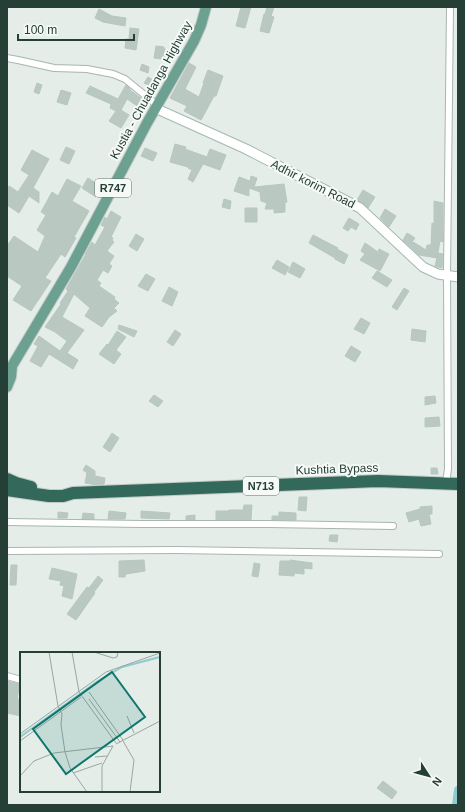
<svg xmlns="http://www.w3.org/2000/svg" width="465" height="812" font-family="Helvetica,sans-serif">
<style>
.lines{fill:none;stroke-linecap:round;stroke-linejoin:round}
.canal{stroke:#90c9cf;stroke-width:8}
.building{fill:#bac8c2;stroke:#b7c7bf}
.street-casing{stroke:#a8b5b0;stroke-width:8}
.secondary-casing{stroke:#a3b8b0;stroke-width:11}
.primary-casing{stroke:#c2c9c7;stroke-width:12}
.highway-casing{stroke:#c2c9c7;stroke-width:14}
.street{stroke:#fff;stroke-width:6}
.secondary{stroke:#fff;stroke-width:9}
.primary{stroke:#6ca090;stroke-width:10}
.highway{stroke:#32695b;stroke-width:12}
.labels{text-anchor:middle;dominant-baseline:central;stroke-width:4;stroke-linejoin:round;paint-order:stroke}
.shield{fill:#f5faf7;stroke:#637670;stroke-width:1}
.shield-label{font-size:11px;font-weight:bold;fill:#253e36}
.street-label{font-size:12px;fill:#253e36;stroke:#f5faf7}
.inset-river{fill:none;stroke:#90c9cf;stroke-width:2}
.inset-road{fill:none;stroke:#98a7a1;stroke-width:1}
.view{fill:#0f766e;fill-opacity:0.15;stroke:#0f766e;stroke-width:2}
.inset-edge{fill:none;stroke:#253e36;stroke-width:2}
</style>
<rect width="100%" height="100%" fill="#e5ede9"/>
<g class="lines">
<path class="canal" d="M 456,805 L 458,790"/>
</g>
<path class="building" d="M 241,7 L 251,7 L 245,28 L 236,26 Z
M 267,7 L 274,7 L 271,16 L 274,17 L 269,33 L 260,31 L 264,14 L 265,14 Z
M 99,9 L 112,16 L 126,18 L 125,26 L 103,22 L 95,18 Z
M 130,28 L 139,29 L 136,50 L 125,48 L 126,39 L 129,39 Z
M 156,46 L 164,47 L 164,49 L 174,51 L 171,60 L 162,58 L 162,59 L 154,58 Z
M 189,63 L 196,67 L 185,89 L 199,97 L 204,83 L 203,83 L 208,70 L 223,76 L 216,96 L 214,96 L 201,120 L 184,111 L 187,106 L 170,98 Z
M 142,64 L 149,67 L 148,73 L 140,70 Z
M 148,77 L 156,82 L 152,88 L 144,83 Z
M 37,83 L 42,85 L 39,94 L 34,92 Z
M 126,85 L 130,89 L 130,90 L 145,101 L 140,108 L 127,99 L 121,110 L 129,115 L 121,128 L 109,121 L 116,111 L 110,108 L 111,104 L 86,93 L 90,86 L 118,99 Z
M 61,90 L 71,93 L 67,105 L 57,102 Z
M 175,144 L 186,147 L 185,149 L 207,157 L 210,149 L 226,155 L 220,170 L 203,164 L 193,182 L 188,179 L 192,170 L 188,168 L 188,167 L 170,162 Z
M 66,147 L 75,151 L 69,164 L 60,160 Z
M 145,148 L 157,153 L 153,161 L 141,156 Z
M 32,150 L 49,159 L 33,188 L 39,192 L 39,203 L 29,196 L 19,213 L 7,205 L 7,190 L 9,186 L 18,192 L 29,175 L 21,170 Z
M 251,176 L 257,178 L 254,187 L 284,184 L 287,202 L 285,202 L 285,212 L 274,213 L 274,209 L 265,209 L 267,203 L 261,201 L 260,192 L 249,188 L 249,196 L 234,191 L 239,177 L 250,181 Z
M 88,178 L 102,187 L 96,197 L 82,188 Z
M 67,179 L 81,186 L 72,201 L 89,211 L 74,237 L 76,238 L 65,257 L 61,254 L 45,278 L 51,281 L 31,311 L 13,300 L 22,286 L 7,276 L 7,246 L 14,236 L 38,252 L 45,236 L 37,230 L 46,215 L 41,212 L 52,192 L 58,196 Z
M 363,190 L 375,197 L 368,208 L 363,203 L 357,200 Z
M 224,199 L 231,201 L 230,209 L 222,207 Z
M 434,201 L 443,203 L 443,242 L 440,241 L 437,258 L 419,255 L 403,240 L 407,233 L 415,238 L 412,242 L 415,243 L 426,250 L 427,245 L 431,245 L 432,223 L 434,224 Z
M 245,208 L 257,208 L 257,222 L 245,222 Z
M 385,209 L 396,216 L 389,227 L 380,218 Z
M 111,211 L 121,217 L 111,237 L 113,238 L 112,240 L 114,242 L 107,251 L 114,256 L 109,264 L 112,266 L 108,273 L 103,270 L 97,280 L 101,283 L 99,286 L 115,297 L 114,299 L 119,303 L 114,308 L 117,311 L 109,317 L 102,327 L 85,316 L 90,308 L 74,294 L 62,317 L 84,330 L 67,353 L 78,360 L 73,369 L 49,354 L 41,367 L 30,361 L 38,346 L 34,344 L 39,336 L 60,351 L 67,341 L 55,332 L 45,327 L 61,304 L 60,303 L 68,291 L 66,289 L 86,254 L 85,254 L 92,242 L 95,245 L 105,227 L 101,225 L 105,217 L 107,219 Z
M 349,218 L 359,224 L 356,230 L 351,227 L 348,231 L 343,228 Z
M 136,234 L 144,239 L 137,251 L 129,246 Z
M 313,235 L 338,248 L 337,249 L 348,255 L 344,264 L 335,259 L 335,258 L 309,243 Z
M 365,243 L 378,252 L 379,249 L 389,254 L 380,271 L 360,260 L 365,254 L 361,251 Z
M 438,253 L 443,254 L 442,268 L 435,266 Z
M 277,260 L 289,267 L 285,275 L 272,268 Z
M 293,262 L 305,269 L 300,278 L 288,272 Z
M 377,271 L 392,280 L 387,287 L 372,278 Z
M 146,274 L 155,279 L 148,291 L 138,286 Z
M 169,287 L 178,292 L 172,306 L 162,301 Z
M 404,288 L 409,291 L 397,310 L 392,307 Z
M 361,318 L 370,323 L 364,334 L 354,329 Z
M 119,325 L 137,331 L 134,337 L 118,329 Z
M 412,329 L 426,331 L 425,342 L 411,340 Z
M 175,330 L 181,334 L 173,346 L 167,342 Z
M 117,331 L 126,337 L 116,350 L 121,354 L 114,364 L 99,354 L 107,344 L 108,345 Z
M 351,346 L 361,352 L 355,362 L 345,356 Z
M 154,395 L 163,401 L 158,407 L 149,401 Z
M 435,396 L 436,403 L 425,405 L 425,397 Z
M 439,417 L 440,426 L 425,427 L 425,418 Z
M 112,433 L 119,438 L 110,452 L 103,447 Z
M 86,465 L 95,471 L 95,476 L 105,478 L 104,484 L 97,485 L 85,483 L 87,473 L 83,470 Z
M 431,468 L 437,468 L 438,474 L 431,474 Z
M 299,497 L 307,497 L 306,511 L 298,510 Z
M 244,505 L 252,505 L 251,520 L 216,520 L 216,511 L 228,511 L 229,510 L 243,510 Z
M 432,506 L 432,514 L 429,514 L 431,524 L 421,526 L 419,519 L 409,522 L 406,513 L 420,509 L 420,507 Z
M 109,511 L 126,513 L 125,519 L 108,519 Z
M 141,511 L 170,513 L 169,519 L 141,518 Z
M 58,512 L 68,513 L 67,518 L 58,518 Z
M 279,512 L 296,513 L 296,520 L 272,520 L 272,516 L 279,516 Z
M 83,513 L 94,514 L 94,519 L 82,519 Z
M 195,515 L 195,520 L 186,520 L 186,516 Z
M 330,535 L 338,535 L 337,542 L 329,541 Z
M 144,560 L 145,571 L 126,574 L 125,577 L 119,577 L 119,561 Z
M 290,560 L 312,563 L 312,569 L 304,568 L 304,574 L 294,573 L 294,576 L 279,575 L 280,561 L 290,561 Z
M 254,563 L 260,564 L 258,577 L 252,576 Z
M 11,565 L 17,565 L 16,585 L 10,585 Z
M 52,568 L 77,574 L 72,599 L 62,596 L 64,586 L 60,585 L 61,581 L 49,579 Z
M 98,576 L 103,580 L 94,592 L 95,593 L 76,620 L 67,614 L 87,587 L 89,588 Z
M 7,681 L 20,684 L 17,699 L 21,699 L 21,716 L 7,713 Z
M 383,781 L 397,792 L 392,799 L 377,788 Z"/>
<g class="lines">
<g class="street-casing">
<path id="street" d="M 7,58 L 18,60 L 54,68 L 87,69 L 113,74 L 125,79 L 157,105
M 446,483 L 448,469 L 447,275 L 450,7
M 7,522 L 142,524 L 270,524 L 393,526
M 7,551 L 176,550 L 439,554
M 7,676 L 21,680"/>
</g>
<g class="secondary-casing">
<path id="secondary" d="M 155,108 L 246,149 L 360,208 L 423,267 L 438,274 L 458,277"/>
</g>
<g class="primary-casing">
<path id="primary" d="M 7,372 L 12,366 L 71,267 L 147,123 L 194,41 L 201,25 L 206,7
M 7,387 L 11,377 L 12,366"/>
</g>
<g class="highway-casing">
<path id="highway" d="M 7,479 L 16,483 L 31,487
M 7,490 L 49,496 L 63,496 L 73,493 L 378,481 L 458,484"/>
</g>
<use href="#street" class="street"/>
<use href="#secondary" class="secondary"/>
<use href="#primary" class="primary"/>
<use href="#highway" class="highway"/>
</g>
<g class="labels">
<g class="shield">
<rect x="95" y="179" width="36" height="18" rx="3"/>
<rect x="243" y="477" width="36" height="18" rx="3"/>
</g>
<g class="shield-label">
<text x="113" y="188">R747</text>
<text x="261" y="486">N713</text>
</g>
<g class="street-label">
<text transform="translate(151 90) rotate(-61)">Kustia - Chuadanga Highway</text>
<text transform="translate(313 184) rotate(27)">Adhir korim Road</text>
<text transform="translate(337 469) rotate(-2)">Kushtia Bypass</text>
</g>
</g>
<g transform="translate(20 652)">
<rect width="140" height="140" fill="#e5ede9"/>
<path class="inset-river" d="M 0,85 L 78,29 L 102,15 L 140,5"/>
<path class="inset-road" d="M 29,0 L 38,54 L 42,62 L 41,73 L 45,100M 52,0 L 59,40 L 96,91M 74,0 L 93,6 L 97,5 L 98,0M 69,40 L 103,88M 69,47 L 100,90M 107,64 L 114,81M 0,82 L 86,20 L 140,1M 0,89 L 61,45M 103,89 L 114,108 L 110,140M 96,92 L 140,69M 45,100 L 50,116 L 67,140M 75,105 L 87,104M 53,121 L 82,111M 0,124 L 14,109 L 34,101 L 93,94M 82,140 L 82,114 L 93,94"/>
<path class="view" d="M 92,20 L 125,65 L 46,122 L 13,77 Z"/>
<rect width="140" height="140" class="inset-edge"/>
</g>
<rect width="465" height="812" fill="none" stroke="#253e36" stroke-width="16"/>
<g transform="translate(429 776) rotate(126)" stroke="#f5faf7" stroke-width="3" paint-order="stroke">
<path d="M0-3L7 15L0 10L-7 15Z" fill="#253e36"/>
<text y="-6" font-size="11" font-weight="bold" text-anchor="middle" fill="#253e36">N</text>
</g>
<path d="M18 34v6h116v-6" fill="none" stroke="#253e36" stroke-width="2"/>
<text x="24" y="34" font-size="12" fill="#253e36" stroke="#f5faf7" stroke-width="3" paint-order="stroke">100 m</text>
</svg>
